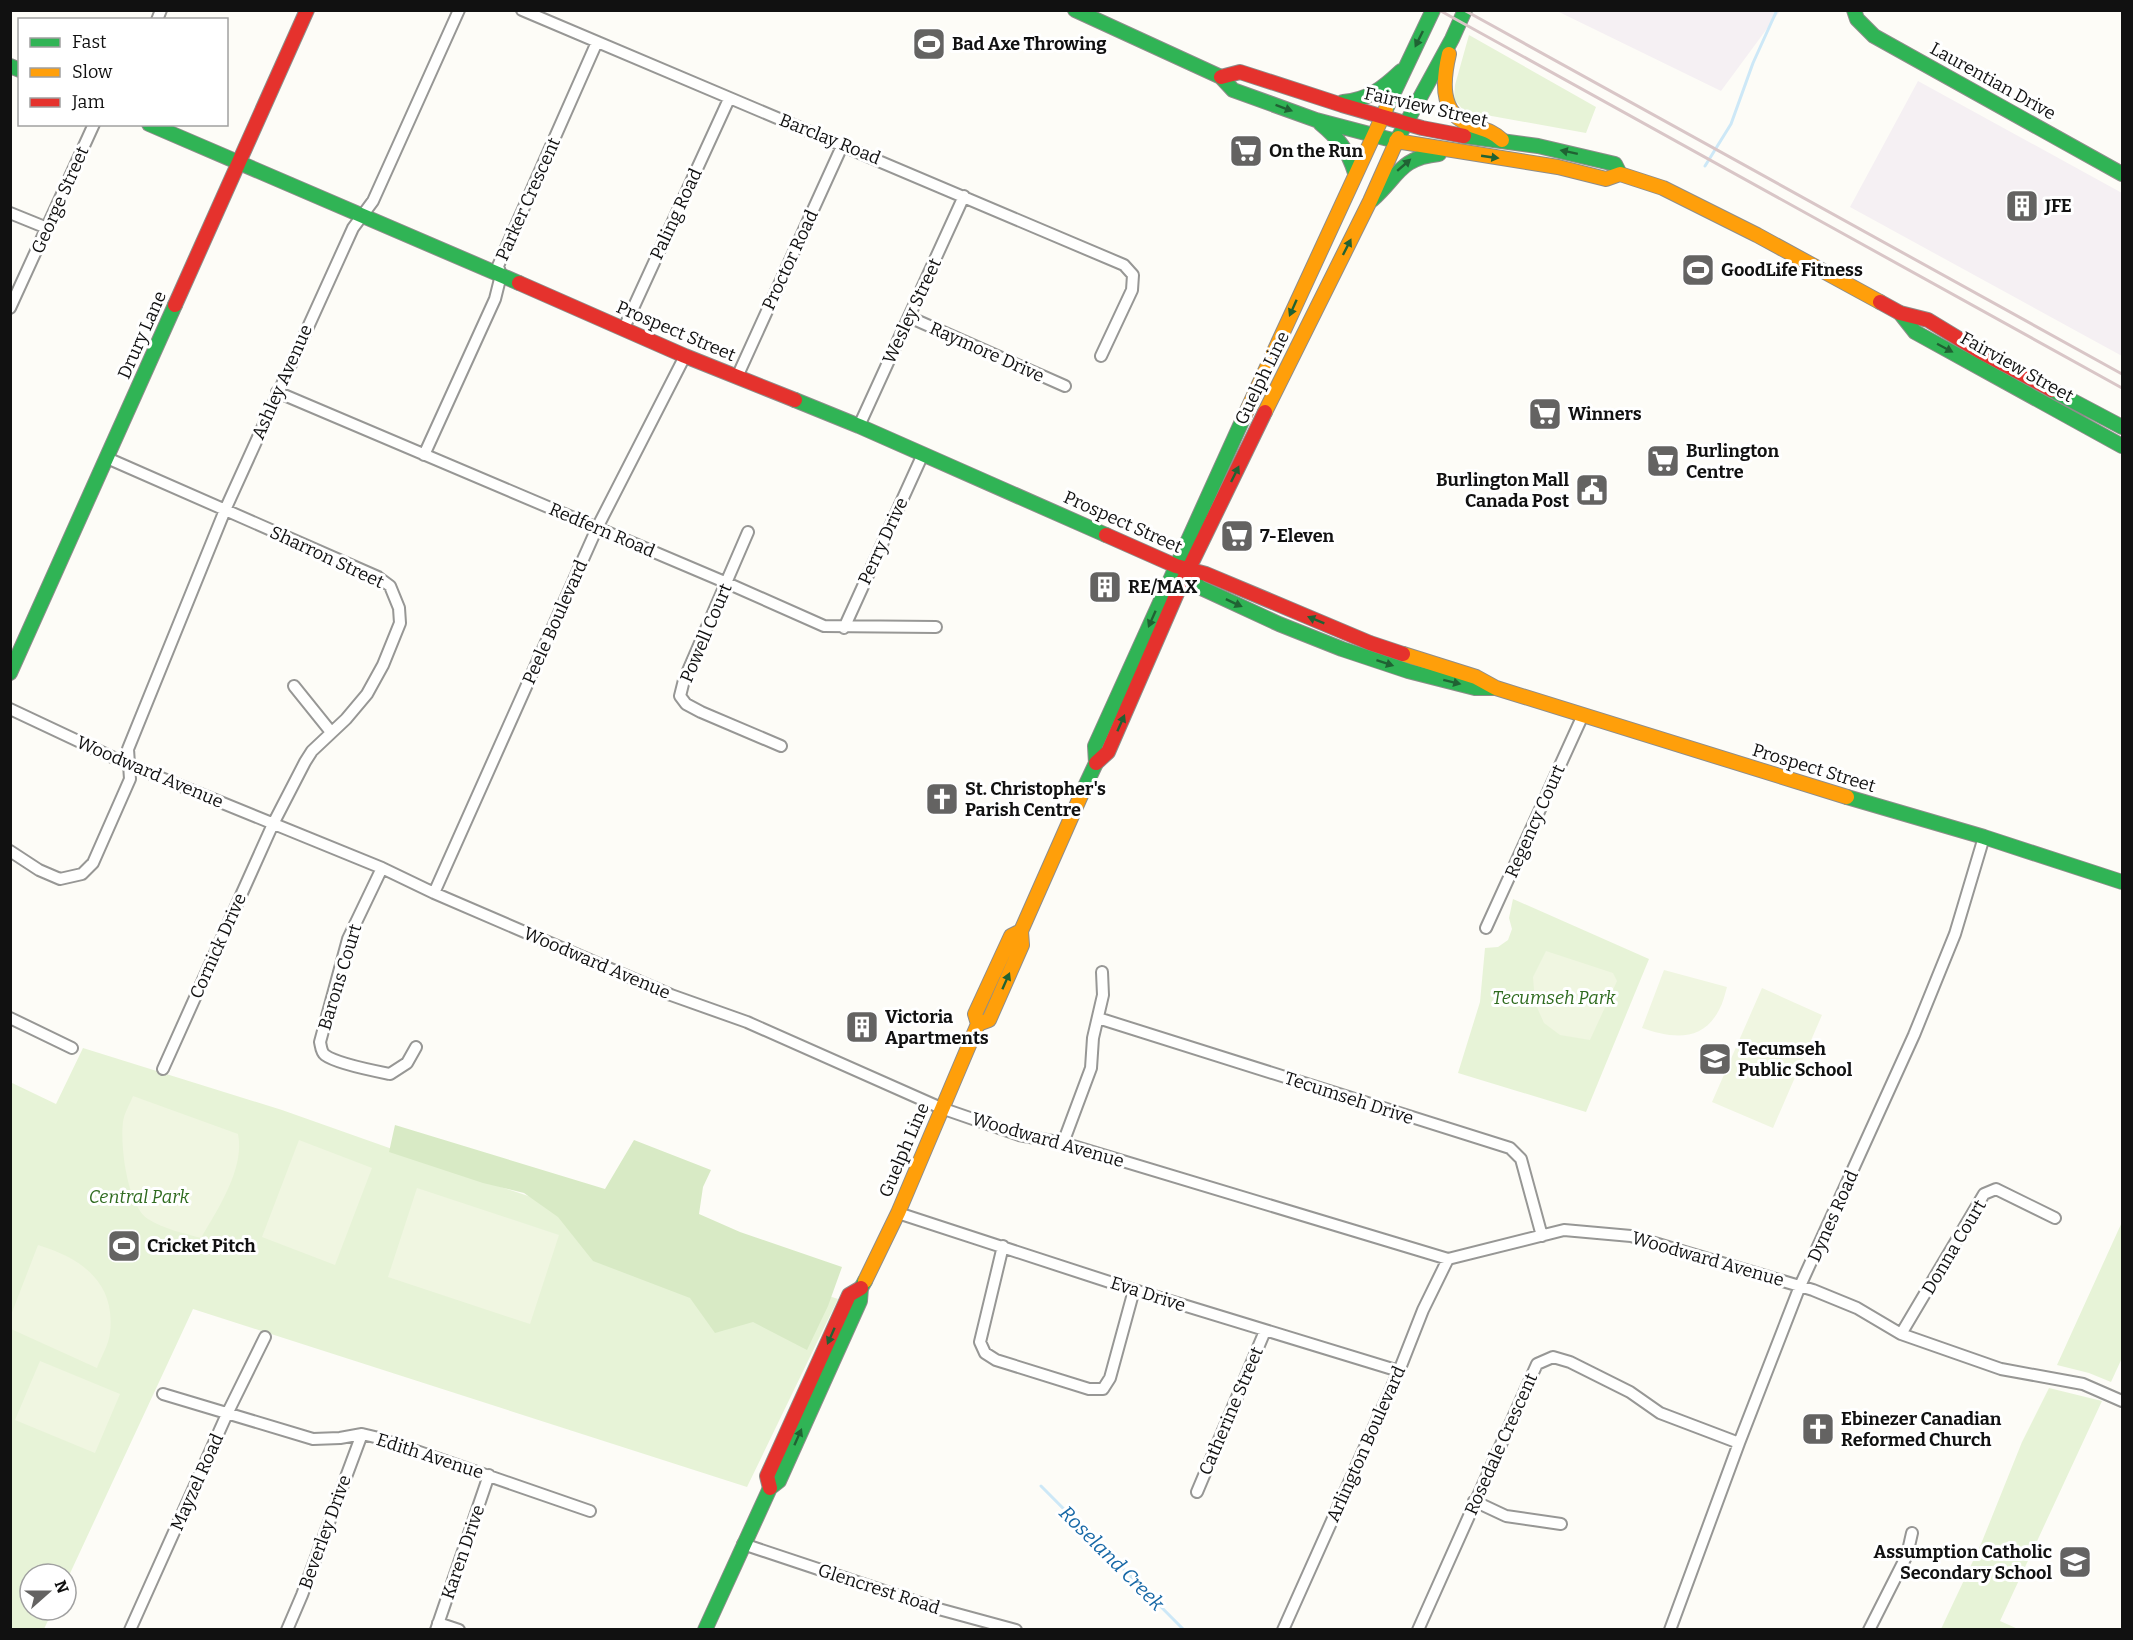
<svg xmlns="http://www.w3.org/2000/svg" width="2133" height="1640" font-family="Bitter,serif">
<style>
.industrial{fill:#f5f0f3}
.green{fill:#e7f3d7}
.forest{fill:#d8eac5}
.pitch{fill:#f0f6e1}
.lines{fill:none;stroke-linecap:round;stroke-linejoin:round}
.stream{stroke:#cde8f7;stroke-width:3}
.street-casing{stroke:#979795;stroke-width:14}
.fast-casing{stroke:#8e8d8b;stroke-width:16}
.slow-casing{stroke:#8e8d8b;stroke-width:16}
.jam-casing{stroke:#8e8d8b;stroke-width:16}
.street{stroke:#fffffe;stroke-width:10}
.fast{stroke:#30b455;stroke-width:14}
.slow{stroke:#ff9f0a;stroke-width:14}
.jam{stroke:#e5322d;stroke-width:14}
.rail{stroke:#d9c6c7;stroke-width:3}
.oneway{fill:#206233}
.labels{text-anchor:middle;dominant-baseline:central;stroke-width:6;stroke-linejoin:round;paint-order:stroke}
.poi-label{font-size:18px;font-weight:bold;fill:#111;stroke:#fff;text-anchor:start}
.street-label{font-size:18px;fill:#111;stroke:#fff}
.park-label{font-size:18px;font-style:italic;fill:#2f6b1f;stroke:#fff}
.water-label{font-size:20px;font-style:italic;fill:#1768a6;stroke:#fff}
</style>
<rect width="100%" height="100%" fill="#fdfcf7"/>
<path class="industrial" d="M 1557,11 L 1780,10 L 1780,11 L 1721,91 Z
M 1918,81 L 2122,193 L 2122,356 L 1850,207 Z"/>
<path class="green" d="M 1469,35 L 1596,107 L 1586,133 L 1464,111 L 1454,99 L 1455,85 Z
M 1513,899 L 1649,959 L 1586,1112 L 1458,1073 L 1480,1002 L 1485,948 L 1498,947 L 1508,940 L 1512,929 L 1509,918 Z
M 83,1048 L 282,1110 L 477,1179 L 838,1299 L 747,1487 L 193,1309 L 66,1582 L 66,1574 L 30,1574 L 30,1610 L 53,1610 L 44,1629 L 11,1629 L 10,1082 L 56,1104 Z
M 2122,1222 L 2122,1358 L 2111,1382 L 2089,1373 L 2057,1365 Z
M 2049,1388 L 2102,1401 L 2000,1621 L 2018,1629 L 1941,1629 L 1981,1544 L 2022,1442 Z"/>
<path class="forest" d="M 395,1125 L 605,1189 L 634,1140 L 711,1170 L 703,1187 L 699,1214 L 740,1232 L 842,1267 L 828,1306 L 807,1350 L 753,1322 L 715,1333 L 690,1298 L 593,1261 L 558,1217 L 524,1193 L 483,1183 L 389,1152 Z"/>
<path class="pitch" d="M 1546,951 L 1613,973 L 1617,981 L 1590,1040 L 1560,1035 L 1544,1023 L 1535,1003 L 1533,977 Z
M 1664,970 L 1727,987 C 1725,994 1723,1003 1719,1010 C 1702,1043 1671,1038 1642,1028 Z
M 1762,988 L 1822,1015 L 1773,1128 L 1712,1102 Z
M 133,1096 L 238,1134 C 245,1168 218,1209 201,1238 C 183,1233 164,1229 148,1219 C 127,1205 120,1145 123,1122 C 124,1113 130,1104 133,1096 Z
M 299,1140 L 372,1168 L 335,1265 L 262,1237 Z
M 417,1188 L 559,1235 L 530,1324 L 388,1277 Z
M 38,1245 C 81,1258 116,1282 110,1333 C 109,1344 101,1357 97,1368 L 11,1329 L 11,1315 Z
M 40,1361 L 120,1394 L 95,1453 L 15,1420 Z"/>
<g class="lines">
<path class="stream" d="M 1705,166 L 1731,124 L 1753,63 L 1777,10
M 1041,1486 L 1184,1630"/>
<g class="street-casing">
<path id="street" d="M 522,10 C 723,95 924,179 1124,265 L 1133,275 L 1132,290 L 1101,356
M 157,20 L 161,10
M 10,213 L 47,228
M 10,308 L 94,124
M 909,317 L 1065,386
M 624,328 L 729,99
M 737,377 L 843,144
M 277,392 L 727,583 L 824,626 L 936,627
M 859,426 L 964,196
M 424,455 L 495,299 L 501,275 L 498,266 L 597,42
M 107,458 L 378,577 L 390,586 L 399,608 L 400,623 L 383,665 L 367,694 L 346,719 L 312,751 L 305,762 L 273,824 L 163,1069
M 748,532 L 684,680 L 680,696 L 686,704 L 701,712 L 781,746
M 844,628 L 923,454
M 294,686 L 331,732
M 10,709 L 127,764 L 382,868 L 434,893 L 671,995 L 747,1022 L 941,1108 L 1019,1135 L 1063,1143 L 1448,1259 L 1564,1230 L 1631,1236 L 1813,1290 L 1857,1308 L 1901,1334 L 2001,1369 L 2083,1384 L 2122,1401
M 10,851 L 39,870 L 60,879 L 82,874 L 93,863 L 130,779 L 128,749 L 225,510 L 353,228 L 373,201 L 459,10
M 382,868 L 348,939 L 320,1042 C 321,1046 321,1052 325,1055 C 337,1064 375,1071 390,1074 L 407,1063 L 416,1047
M 434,893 L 597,528 L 685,356
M 1486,928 L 1583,715
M 10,1018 L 72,1048
M 1098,1018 L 1510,1148 L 1521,1159 L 1542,1236
M 1063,1143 L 1091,1068 L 1093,1038 L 1103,995 L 1102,972
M 898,1213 L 1134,1290 L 1399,1371
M 1003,1246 L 980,1342 L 985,1353 L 996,1360 L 1089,1389 L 1103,1389 L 1110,1378 L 1134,1290
M 1901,1334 L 1984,1194 L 1996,1189 L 2055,1218
M 163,1394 L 313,1439 L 340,1438 L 362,1434 L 379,1438 L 590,1511
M 1197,1492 L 1265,1331
M 1474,1501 L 1506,1516 L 1561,1524
M 743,1544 L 935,1608 L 1016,1630
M 438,1623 L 459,1630
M 130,1630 L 227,1414 L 265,1337
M 287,1630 L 302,1595 L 362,1434
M 436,1630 L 489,1475
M 1283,1630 L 1399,1371 L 1423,1310 L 1448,1259
M 1418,1630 L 1537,1364 L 1553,1357 L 1570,1362 L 1630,1392 L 1660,1413 L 1739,1443
M 1670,1630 L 1739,1443 L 1800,1286 L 1914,1035 L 1955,934 L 1984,837
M 1869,1630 L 1907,1555 L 1912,1533"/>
</g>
<g class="fast-casing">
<path id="fast" d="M 1075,10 L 1221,77 L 1233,90 L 1316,120 L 1396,141
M 1854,10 L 1857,19 L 1874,36 L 2122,174
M 10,66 L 20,70
M 1343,102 C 1368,100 1383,88 1401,71
M 1386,109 L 1433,10
M 1320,123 C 1338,138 1348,150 1355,173
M 149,124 L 519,283
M 1464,136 L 1538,146 L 1615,164 L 1620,174
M 1398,138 L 1452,39 L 1465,10
M 1372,200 C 1399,176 1399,158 1439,154
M 1900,313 L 1915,332 L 2122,446
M 2052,390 L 2122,427
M 795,400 L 859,426 L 1106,535
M 1188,570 L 1199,587 L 1279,624 L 1342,649 L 1408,671 L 1475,688 L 1494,688
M 10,673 L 175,305
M 1082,793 L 1096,763 L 1095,746 L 1243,419
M 1847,797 L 1984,837 L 2122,882
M 705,1630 L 770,1488 L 779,1481 L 860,1301 L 861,1288 L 865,1281"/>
</g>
<g class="slow-casing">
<path id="slow" d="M 1449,54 C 1443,79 1439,113 1469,124 C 1481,129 1492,130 1502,140
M 1396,141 L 1558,167 L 1606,179 L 1620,174 L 1663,188 L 1757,235 L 1880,302
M 1265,412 L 1370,201 L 1398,138
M 1243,419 L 1386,109
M 1403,654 L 1476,677 L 1496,688 L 1847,797
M 978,1024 L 989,1020 L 1022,945 L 1021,931 L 1082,793
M 865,1281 L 898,1213 L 978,1024 L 975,1014 L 1011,936 L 1021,931"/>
</g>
<g class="jam-casing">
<path id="jam" d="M 1221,77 L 1240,72 L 1342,105 L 1422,128 L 1464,136
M 519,283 L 685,356 L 795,400
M 1880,302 L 1900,313 L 1928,320 L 1979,351 L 2052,390
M 175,305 L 307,10
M 1106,535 L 1176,566 L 1206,574 L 1370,643 L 1403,654
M 1096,763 L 1108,752 L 1178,591 L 1265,412
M 770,1488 L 767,1476 L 849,1295 L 861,1288"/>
</g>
<use href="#street" class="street"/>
<use href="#fast" class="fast"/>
<use href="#slow" class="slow"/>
<use href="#jam" class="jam"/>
<path class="rail" d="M 1439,10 L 2122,388
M 1464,10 L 2122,374"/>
</g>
<defs><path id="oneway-solid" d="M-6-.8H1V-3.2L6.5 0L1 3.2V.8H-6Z" transform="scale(1.5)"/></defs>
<g class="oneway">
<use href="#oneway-solid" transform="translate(1419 39) rotate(116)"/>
<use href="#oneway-solid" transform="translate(1284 108) rotate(20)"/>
<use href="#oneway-solid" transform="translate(1569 152) rotate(-168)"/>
<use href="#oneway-solid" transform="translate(1490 157) rotate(8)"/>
<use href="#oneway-solid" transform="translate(1404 165) rotate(-41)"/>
<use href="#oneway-solid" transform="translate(1347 247) rotate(-63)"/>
<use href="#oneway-solid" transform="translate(1293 308) rotate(114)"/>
<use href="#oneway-solid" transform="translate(1945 348) rotate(28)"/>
<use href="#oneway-solid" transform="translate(1235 474) rotate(-64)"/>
<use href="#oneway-solid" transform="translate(1234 603) rotate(25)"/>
<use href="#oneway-solid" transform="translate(1152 619) rotate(114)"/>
<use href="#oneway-solid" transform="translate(1316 620) rotate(-158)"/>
<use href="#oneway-solid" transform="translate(1385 663) rotate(18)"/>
<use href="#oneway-solid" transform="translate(1452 682) rotate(14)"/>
<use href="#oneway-solid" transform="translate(1121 723) rotate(-66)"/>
<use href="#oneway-solid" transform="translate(1006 981) rotate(-66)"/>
<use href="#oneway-solid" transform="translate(831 1336) rotate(114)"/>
<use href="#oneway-solid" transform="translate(798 1437) rotate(-66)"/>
</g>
<defs>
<g id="stadium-square" transform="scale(1.725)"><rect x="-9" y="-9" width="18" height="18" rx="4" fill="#646362" stroke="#fff"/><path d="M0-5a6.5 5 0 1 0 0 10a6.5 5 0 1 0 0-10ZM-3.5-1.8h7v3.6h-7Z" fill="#fff"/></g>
<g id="supermarket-square" transform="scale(1.725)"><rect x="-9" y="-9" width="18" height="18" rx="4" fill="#646362" stroke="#fff"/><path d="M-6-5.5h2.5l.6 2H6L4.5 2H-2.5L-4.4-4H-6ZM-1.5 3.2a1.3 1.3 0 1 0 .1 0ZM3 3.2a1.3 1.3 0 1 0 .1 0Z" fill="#fff"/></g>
<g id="building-square" transform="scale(1.725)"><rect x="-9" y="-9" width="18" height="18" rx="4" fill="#646362" stroke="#fff"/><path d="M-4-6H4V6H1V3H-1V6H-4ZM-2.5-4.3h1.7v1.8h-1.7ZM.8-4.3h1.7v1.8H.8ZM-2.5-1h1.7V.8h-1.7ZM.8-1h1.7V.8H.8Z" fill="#fff"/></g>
<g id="civic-square" transform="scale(1.725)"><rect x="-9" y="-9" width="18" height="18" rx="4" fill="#646362" stroke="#fff"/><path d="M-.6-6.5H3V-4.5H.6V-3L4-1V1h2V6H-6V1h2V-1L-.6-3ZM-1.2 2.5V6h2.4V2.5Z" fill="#fff"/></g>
<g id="church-square" transform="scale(1.725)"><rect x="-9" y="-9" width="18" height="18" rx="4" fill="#646362" stroke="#fff"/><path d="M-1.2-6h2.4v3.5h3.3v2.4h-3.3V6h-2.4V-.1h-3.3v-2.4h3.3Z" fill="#fff"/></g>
<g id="school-square" transform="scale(1.725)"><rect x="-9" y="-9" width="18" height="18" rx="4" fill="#646362" stroke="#fff"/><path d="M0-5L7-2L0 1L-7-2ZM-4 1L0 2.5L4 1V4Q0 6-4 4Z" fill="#fff"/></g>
</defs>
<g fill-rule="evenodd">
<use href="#stadium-square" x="929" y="44"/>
<use href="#supermarket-square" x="1246" y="151"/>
<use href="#building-square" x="2022" y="206"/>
<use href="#stadium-square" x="1698" y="270"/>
<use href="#supermarket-square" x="1545" y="414"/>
<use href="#supermarket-square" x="1663" y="461"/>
<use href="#civic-square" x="1592" y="490"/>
<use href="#supermarket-square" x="1237" y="536"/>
<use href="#building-square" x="1105" y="587"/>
<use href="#church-square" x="942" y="799"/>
<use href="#building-square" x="862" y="1027"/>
<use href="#school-square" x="1715" y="1059"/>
<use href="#stadium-square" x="124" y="1246"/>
<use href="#church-square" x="1818" y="1429"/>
<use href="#school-square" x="2075" y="1562"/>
</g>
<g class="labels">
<g class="poi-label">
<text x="952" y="44">Bad Axe Throwing</text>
<text x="1269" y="151">On the Run</text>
<text x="2045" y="206">JFE</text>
<text x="1721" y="270">GoodLife Fitness</text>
<text x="1568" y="414">Winners</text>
<text x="1686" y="451">Burlington<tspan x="1686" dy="21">Centre</tspan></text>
<text x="1569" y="480" text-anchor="end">Burlington Mall<tspan x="1569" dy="21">Canada Post</tspan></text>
<text x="1260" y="536">7-Eleven</text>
<text x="1128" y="587">RE/MAX</text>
<text x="965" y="789">St. Christopher's<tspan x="965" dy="21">Parish Centre</tspan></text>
<text x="885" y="1017">Victoria<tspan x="885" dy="21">Apartments</tspan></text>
<text x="1738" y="1049">Tecumseh<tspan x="1738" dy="21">Public School</tspan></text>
<text x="147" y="1246">Cricket Pitch</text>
<text x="1841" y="1419">Ebinezer Canadian<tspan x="1841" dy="21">Reformed Church</tspan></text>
<text x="2052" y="1552" text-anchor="end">Assumption Catholic<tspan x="2052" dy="21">Secondary School</tspan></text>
</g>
<g class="street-label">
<text transform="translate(1993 81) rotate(29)">Laurentian Drive</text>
<text transform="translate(1426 107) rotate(13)">Fairview Street</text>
<text transform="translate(830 139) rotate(22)">Barclay Road</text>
<text transform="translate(528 199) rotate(-66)">Parker Crescent</text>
<text transform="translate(60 200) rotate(-66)">George Street</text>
<text transform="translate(676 214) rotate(-65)">Paling Road</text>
<text transform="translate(790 260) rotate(-65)">Proctor Road</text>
<text transform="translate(912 311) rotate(-65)">Wesley Street</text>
<text transform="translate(676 331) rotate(23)">Prospect Street</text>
<text transform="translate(142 335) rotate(-66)">Drury Lane</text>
<text transform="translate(987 352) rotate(24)">Raymore Drive</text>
<text transform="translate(2017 367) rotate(29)">Fairview Street</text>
<text transform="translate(1262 378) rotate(-64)">Guelph Line</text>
<text transform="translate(282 382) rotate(-66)">Ashley Avenue</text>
<text transform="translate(1123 522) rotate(24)">Prospect Street</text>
<text transform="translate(602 530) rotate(23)">Redfern Road</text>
<text transform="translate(883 541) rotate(-65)">Perry Drive</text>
<text transform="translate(327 557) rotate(25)">Sharron Street</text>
<text transform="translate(555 622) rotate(-66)">Peele Boulevard</text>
<text transform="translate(706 633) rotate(-67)">Powell Court</text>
<text transform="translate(1814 768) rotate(17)">Prospect Street</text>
<text transform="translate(150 772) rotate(23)">Woodward Avenue</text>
<text transform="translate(1535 821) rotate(-66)">Regency Court</text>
<text transform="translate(218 946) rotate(-66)">Cornick Drive</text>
<text transform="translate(597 963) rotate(23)">Woodward Avenue</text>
<text transform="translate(340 977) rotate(-73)">Barons Court</text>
<text transform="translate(1349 1098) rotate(18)">Tecumseh Drive</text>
<text transform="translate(1048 1140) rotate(16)">Woodward Avenue</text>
<text transform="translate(904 1150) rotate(-67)">Guelph Line</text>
<text transform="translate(1833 1216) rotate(-66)">Dynes Road</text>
<text transform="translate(1954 1247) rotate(-59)">Donna Court</text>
<text transform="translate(1708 1259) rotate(16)">Woodward Avenue</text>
<text transform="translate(1148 1294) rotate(18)">Eva Drive</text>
<text transform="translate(1231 1411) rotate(-67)">Catherine Street</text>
<text transform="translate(1366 1444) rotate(-66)">Arlington Boulevard</text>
<text transform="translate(1501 1444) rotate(-66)">Rosedale Crescent</text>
<text transform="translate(430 1456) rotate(18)">Edith Avenue</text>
<text transform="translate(197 1482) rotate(-66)">Mayzel Road</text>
<text transform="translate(325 1532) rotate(-70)">Beverley Drive</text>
<text transform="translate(463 1552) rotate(-71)">Karen Drive</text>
<text transform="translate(879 1589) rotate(18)">Glencrest Road</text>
</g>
<g class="park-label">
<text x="1554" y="998">Tecumseh Park</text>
<text x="139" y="1197">Central Park</text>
</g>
<g class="water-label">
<text transform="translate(1112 1558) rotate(45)">Roseland Creek</text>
</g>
</g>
<rect width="2133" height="1640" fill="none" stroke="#111111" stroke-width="24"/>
<rect x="18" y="18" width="210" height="108" fill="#ffffff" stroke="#a0a0a0" stroke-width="1.5"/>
<rect x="30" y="38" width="30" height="9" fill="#30b455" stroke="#a0a0a0" stroke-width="1.5"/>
<text x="72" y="48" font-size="18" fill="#111111">Fast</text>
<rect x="30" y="68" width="30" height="9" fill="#ff9f0a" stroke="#a0a0a0" stroke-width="1.5"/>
<text x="72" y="78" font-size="18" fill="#111111">Slow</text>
<rect x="30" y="98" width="30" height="9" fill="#e5322d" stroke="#a0a0a0" stroke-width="1.5"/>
<text x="72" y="108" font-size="18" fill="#111111">Jam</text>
<g transform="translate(48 1592) rotate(69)"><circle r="28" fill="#ffffff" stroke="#a0a0a0" stroke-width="1.5"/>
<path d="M0-4.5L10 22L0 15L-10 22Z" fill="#646362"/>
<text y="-9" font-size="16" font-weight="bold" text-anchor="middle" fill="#111111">N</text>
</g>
</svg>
